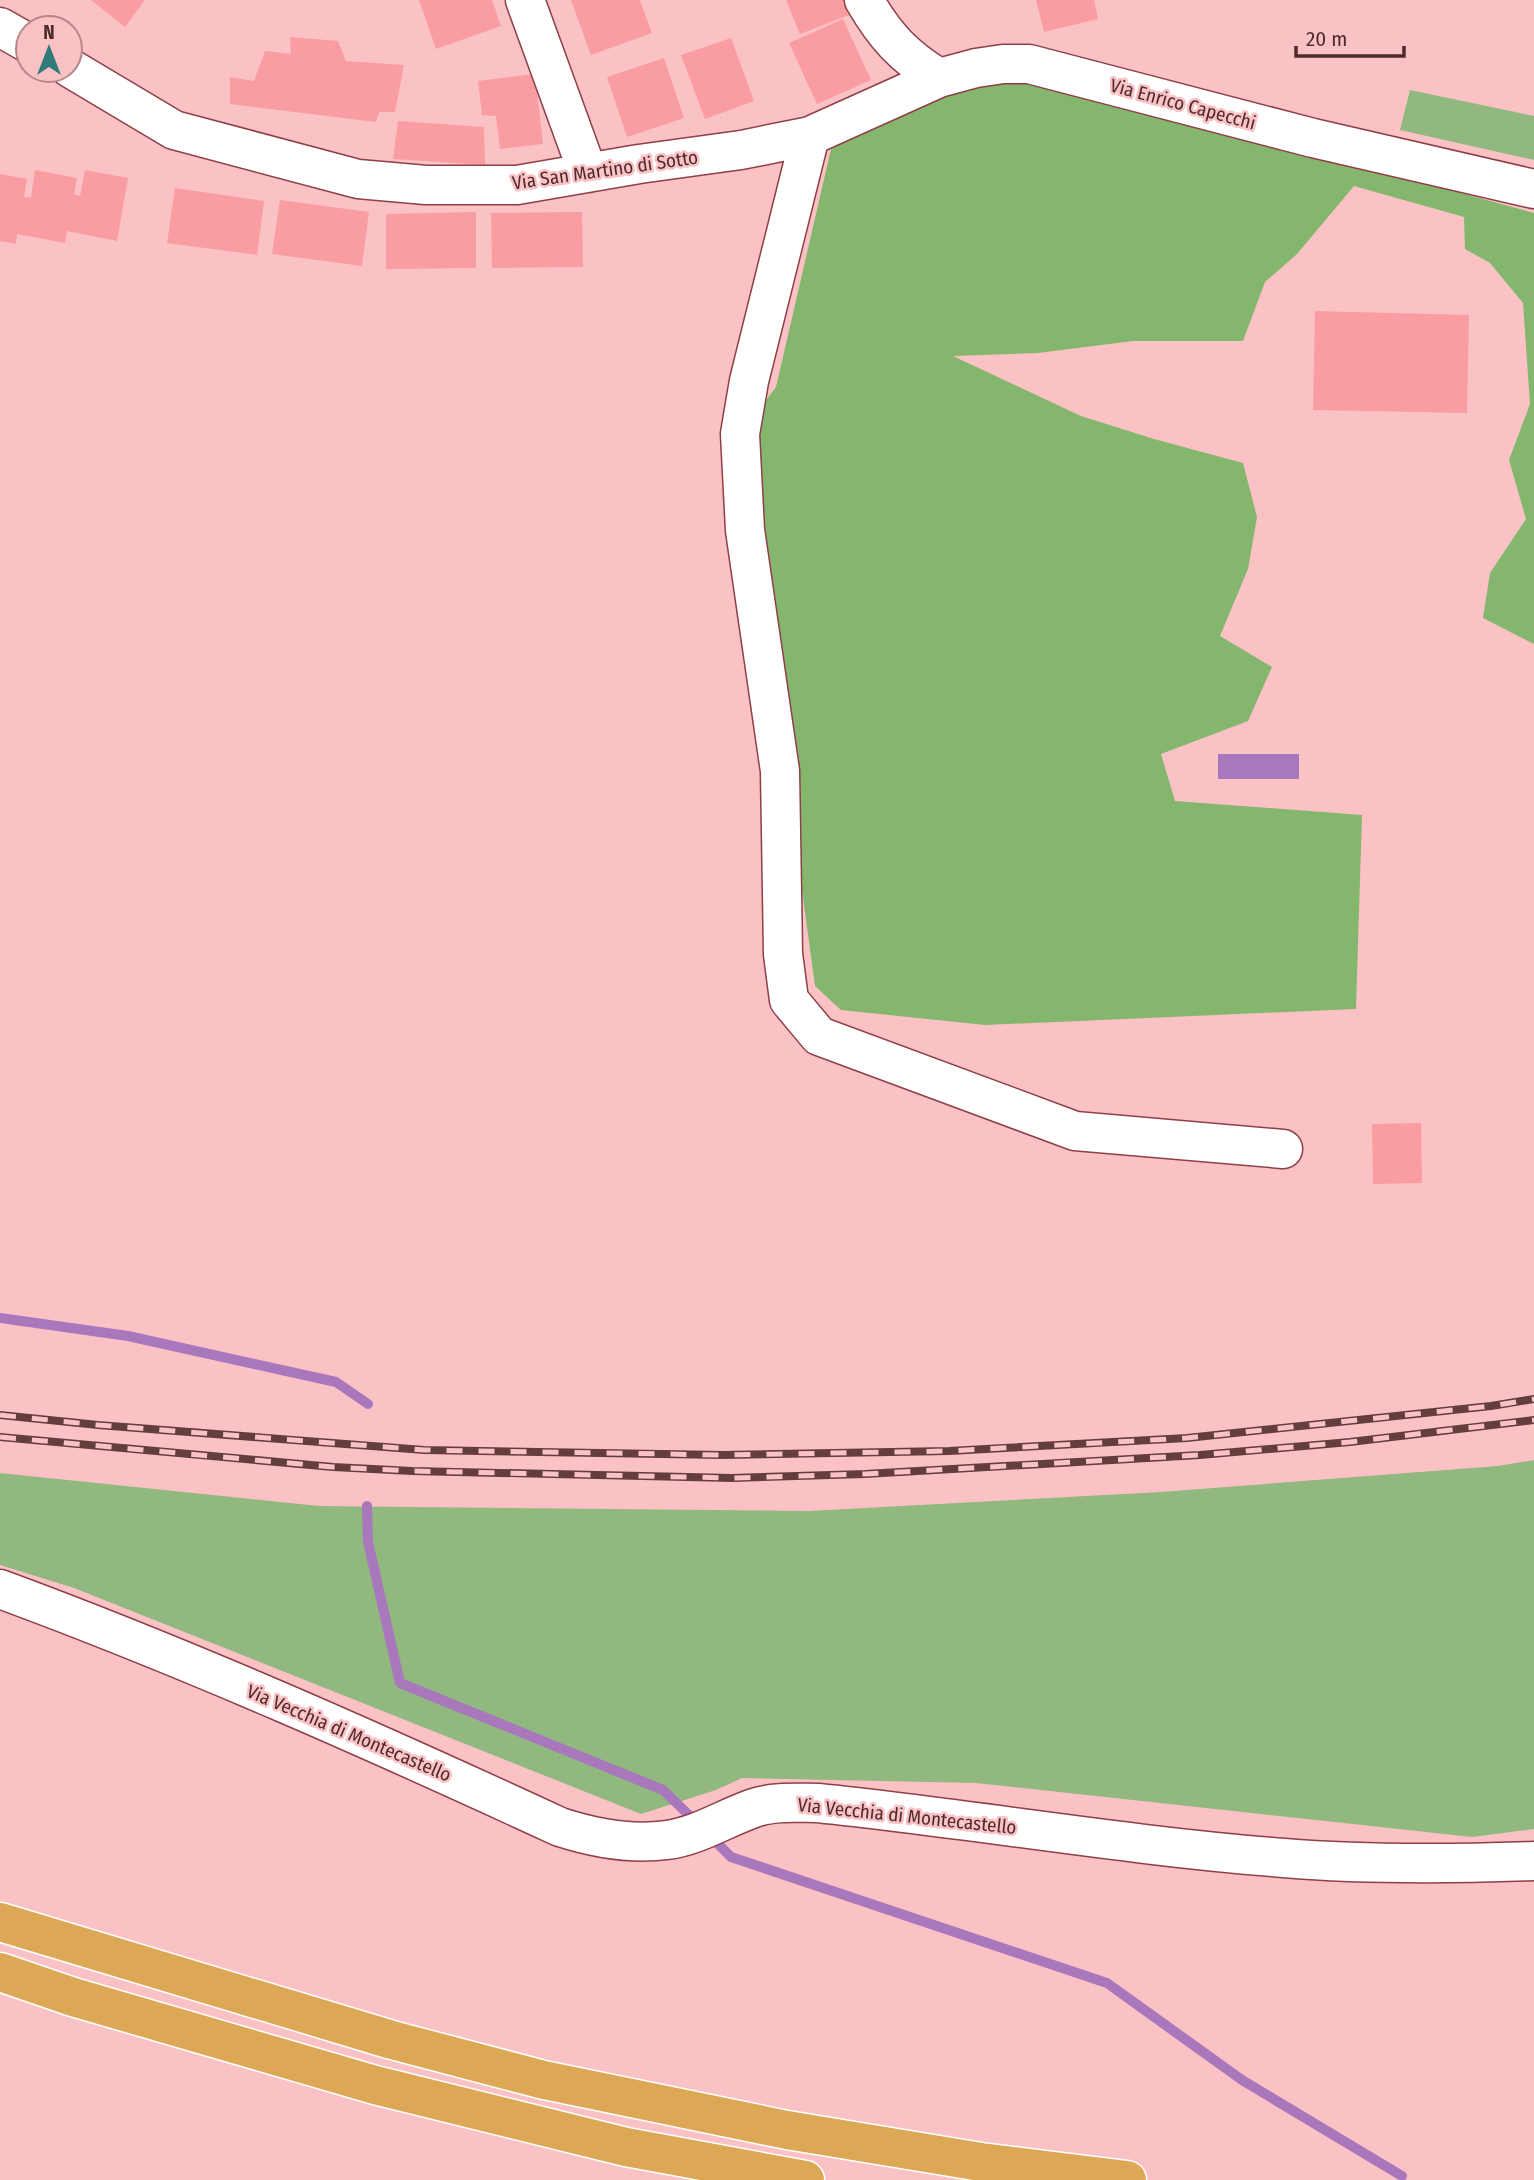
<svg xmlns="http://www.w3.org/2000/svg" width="1534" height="2180" font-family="'Fira Sans Condensed',sans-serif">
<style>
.green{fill:#91b87e}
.forest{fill:#85b66e}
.water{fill:#a978bc}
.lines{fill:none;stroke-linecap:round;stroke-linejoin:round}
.stream{stroke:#a978bc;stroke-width:10}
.building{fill:#fa9da2}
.minor-casing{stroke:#8e3f47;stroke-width:41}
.highway-casing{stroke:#fff;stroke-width:41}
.minor{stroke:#fff;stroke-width:38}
.highway{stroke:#dda856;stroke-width:38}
.rail-casing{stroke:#643d3f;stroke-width:8}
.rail{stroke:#fac2c4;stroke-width:5;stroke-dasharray:16;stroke-linecap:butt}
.labels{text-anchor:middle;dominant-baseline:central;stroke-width:5;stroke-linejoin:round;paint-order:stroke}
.street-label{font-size:19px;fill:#4f2b2d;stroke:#fac2c4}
</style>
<rect width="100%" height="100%" fill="#fac2c4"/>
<path class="green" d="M 1410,90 L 1534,116 L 1534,160 L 1400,130 Z
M 1534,1460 L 1534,1829 L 1472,1837 L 976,1783 L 742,1778 L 716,1790 L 641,1814 L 74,1588 L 0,1565 L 0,1473 L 319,1506 L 809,1511 L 1161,1492 L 1498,1466 Z"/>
<path class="forest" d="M 1029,75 L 1534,213 L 1534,644 L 1483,618 L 1490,573 L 1526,519 L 1509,460 L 1530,404 L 1523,303 L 1490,263 L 1465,249 L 1464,217 L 1354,186 L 1297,254 L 1265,282 L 1243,341 L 1133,341 L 1038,353 L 953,356 L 1081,416 L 1154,439 L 1243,463 L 1257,517 L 1248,569 L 1220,636 L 1272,667 L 1248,721 L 1161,754 L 1175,801 L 1362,815 L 1356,1009 L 985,1025 L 841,1010 L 815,986 L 740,434 L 776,387 L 831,149 L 942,89 Z"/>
<path class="water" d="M 1218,754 L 1299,754 L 1299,779 L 1218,779 Z"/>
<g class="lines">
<path class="stream" d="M 0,1318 L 128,1336 L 336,1382 L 368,1404
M 367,1506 L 368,1542 L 400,1683 L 663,1790 L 697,1823
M 708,1834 L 731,1857 L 1107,1983 L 1242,2080 L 1402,2176"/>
</g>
<path class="building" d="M 91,0 L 145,0 L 125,27 Z
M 419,0 L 492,0 L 501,26 L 436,49 Z
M 571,0 L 640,0 L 652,33 L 591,55 Z
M 786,0 L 858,0 L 862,10 L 800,34 Z
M 1036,0 L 1094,0 L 1098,19 L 1044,32 Z
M 843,19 L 871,80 L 817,104 L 789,43 Z
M 290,37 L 338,41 L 346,61 L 404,65 L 395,112 L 379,112 L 376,122 L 230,104 L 230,77 L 254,81 L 265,51 L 291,54 Z
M 731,38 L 754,101 L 705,119 L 681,55 Z
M 664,58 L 684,118 L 627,137 L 607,77 Z
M 535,74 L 543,144 L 500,149 L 496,116 L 482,115 L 478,81 Z
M 398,121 L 484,127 L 485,165 L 393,159 Z
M 35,170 L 77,178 L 74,194 L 80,196 L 85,170 L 128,178 L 117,241 L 67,231 L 65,243 L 17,234 L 16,244 L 0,241 L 0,174 L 27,179 L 24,197 L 31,198 Z
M 175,188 L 264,201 L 257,255 L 167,243 Z
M 280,200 L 369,212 L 362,266 L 272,254 Z
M 476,212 L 476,268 L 386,269 L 386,214 Z
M 582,212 L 583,267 L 492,268 L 491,213 Z
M 1315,311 L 1469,315 L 1467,413 L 1313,410 Z
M 1421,1123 L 1422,1183 L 1373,1184 L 1372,1124 Z"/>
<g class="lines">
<g class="minor-casing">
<path id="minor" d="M 525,0 L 588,173
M 864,0 C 885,36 903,56 939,78
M 0,27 L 28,43
M 70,68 L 174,130 L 358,179 L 426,185 L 517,185 L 639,164 L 741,150 L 810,136 L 939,78 L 976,68 L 1003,64 L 1029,64 L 1313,138 L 1534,189
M 810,136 L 749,381 L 740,434 L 745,530 L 780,771 L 783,954 L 789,1000 L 819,1036 L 1075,1131 L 1283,1149
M 0,1589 C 190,1659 376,1742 560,1827 C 594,1838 631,1845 667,1840 C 698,1836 725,1818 754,1808 C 774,1801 797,1803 818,1803 C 974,1819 1128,1846 1284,1858 C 1367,1865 1451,1864 1534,1861"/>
</g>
<g class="highway-casing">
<path id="highway" d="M 0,1922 L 392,2040 L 544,2080 L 787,2130 L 981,2162 L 1127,2180
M 0,1972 L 73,1997 L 375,2085 L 626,2147 L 805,2180"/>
</g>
<use href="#minor" class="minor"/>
<use href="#highway" class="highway"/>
<g class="rail-casing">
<path id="rail" d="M 0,1415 L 98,1425 L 424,1450 L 723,1455 L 949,1451 L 1187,1438 L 1491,1406 L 1534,1399
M 0,1437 L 333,1467 L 412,1471 L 732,1478 L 865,1474 L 1200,1455 L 1350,1442 L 1534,1420"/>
</g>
<use href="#rail" class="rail"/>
</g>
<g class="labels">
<g class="street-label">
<text transform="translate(1183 104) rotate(15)">Via Enrico Capecchi</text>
<text transform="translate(605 170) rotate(-8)">Via San Martino di Sotto</text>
<text transform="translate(349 1733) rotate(23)">Via Vecchia di Montecastello</text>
<text transform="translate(907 1816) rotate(6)">Via Vecchia di Montecastello</text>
</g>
</g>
<g transform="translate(49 49)"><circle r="33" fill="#fac2c4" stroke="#b68688" stroke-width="2"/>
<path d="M0-5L12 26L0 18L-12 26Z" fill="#307a7a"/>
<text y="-10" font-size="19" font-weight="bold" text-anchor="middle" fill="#4f2b2d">N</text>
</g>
<path d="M1296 46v10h108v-10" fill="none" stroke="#4f2b2d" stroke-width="3.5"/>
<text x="1306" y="46" font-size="21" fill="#4f2b2d" stroke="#fac2c4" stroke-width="5" paint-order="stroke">20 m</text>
</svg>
